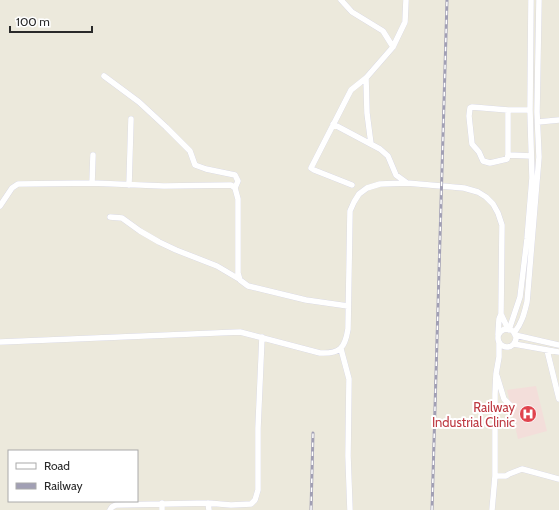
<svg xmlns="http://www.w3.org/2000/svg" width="559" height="510" font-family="Cabin,sans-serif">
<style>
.medical{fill:#f3deda}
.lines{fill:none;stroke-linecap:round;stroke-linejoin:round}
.minor-casing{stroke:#d2d2e3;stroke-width:6}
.minor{stroke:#fff;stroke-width:5.5}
.rail-casing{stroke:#a19fb4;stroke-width:3}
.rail{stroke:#fff;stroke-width:1.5;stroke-dasharray:4.5;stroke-linecap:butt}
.labels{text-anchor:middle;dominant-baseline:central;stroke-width:4;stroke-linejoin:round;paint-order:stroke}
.health-label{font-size:13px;fill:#be3a42;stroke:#fff;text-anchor:end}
</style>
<rect width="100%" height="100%" fill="#ece9dc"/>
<path class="medical" d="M 536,386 L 547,431 L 518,439 L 507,390 Z"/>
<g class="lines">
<g class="minor-casing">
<path id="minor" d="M 341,0 L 352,12 L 383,31 L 393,47
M 104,76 L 139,102 L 166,127 L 190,151 L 195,165 L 206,169 L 235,175 L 238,181 L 235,188
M 366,78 L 367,113 L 371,144
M 508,110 L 508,155
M 530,110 L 508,110 L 472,107 L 470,108 L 469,116 L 472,144 L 479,152 L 483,161 L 490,163 L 507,159 L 508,155 L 510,155 L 531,156
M 538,122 L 559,120
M 333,124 L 380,149 L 388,156 L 396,175 L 407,183
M 92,183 L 93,155
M 129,185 L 131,119
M 352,185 L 314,170 L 311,168 L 351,90 L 366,78 L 393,47 L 405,22 L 406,0
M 0,206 L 12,188 L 18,184 L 92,183 L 164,186 L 231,185 L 235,188 L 238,199 L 238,273 L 240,280 L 248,286 L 306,300 L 348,306
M 110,217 L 122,218 L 140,231 L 159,242 L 176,250 L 217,266 L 239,279
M498 338a9 9 0 1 1 18 0a9 9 0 1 1-18 0Z
M 509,330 L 520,297 L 527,239 L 532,178 L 530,110 L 531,0
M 514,333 C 522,323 524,314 527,302 L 539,157 L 537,112 L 539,0
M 498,335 L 499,319 L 501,314
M 515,335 L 559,345
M 0,342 L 240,332 L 320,353 C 340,354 345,348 348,329 L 350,211 L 354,202 L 359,194 L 367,188 L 380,184 L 407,183 L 464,188 L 478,192 L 486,197 L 493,204 L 498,213 L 502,225 L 501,314 L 508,329
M 514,344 L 559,352
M 341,349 L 349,379 L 348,456 L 350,510
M 547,350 L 559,399
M 497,376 L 504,399 L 510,405
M 495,476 L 506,476 L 509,474 L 522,469 L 559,479
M 162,503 L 162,510
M 208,503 L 209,510
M 110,510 L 112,507 L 116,505 L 208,503 L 231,505 L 251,504 L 255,500 L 258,490 L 258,428 L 262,337
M 492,510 L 495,476 L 495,394 L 496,374 L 499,357 L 499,343"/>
</g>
<use href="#minor" class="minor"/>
<g class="rail-casing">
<path id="rail" d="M 311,510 L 313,433
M 432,510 L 447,0"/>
</g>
<use href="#rail" class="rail"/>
</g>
<defs>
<g id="hospital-disc" transform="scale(0.9)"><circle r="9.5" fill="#e0444e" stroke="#fff"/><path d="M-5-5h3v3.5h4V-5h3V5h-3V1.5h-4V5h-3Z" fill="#fff"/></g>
</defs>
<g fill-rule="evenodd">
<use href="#hospital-disc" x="528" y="414"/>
</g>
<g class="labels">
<g class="health-label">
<text x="515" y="407">Railway<tspan x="515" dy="15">Industrial Clinic</tspan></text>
</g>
</g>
<rect x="8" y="450" width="130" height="52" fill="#ffffff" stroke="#aaaaaa"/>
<rect x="16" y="463" width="20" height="6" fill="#ffffff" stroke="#aaaaaa"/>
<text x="44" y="470" font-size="12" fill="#2a2a2a">Road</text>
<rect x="16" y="483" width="20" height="6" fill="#a19fb4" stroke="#aaaaaa"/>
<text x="44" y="490" font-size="12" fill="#2a2a2a">Railway</text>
<path d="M10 26v6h82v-6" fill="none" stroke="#2a2a2a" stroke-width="2"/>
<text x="16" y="26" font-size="12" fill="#2a2a2a" stroke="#ffffff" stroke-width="3" paint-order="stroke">100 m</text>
</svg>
